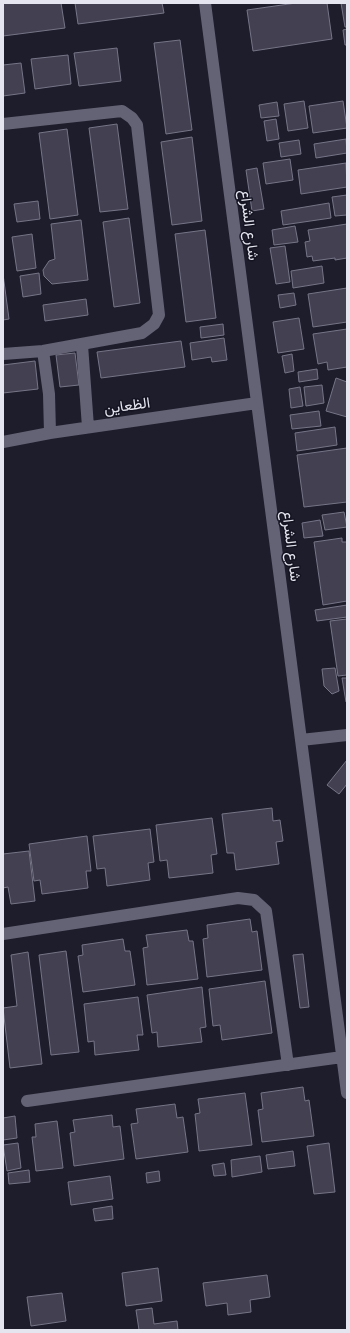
<svg xmlns="http://www.w3.org/2000/svg" width="350" height="1333" font-family="Mulish,Vazirmatn,sans-serif">
<style>
.building{fill:#424051;stroke:#767587}
.lines{fill:none;stroke-linecap:round;stroke-linejoin:round}
.minor{stroke:#646375;stroke-width:12}
.labels{text-anchor:middle;dominant-baseline:central;stroke-width:3;stroke-linejoin:round;paint-order:stroke}
.street-label{font-size:15px;fill:#e5e5ef;stroke:#151422}
</style>
<rect width="100%" height="100%" fill="#1e1d2c"/>
<path class="building" d="M 3,3 L 61,3 L 65,28 L 3,36 Z
M 75,3 L 162,3 L 164,13 L 78,24 Z
M 296,3 L 327,3 L 332,39 L 253,51 L 247,10 Z
M 341,3 L 347,3 L 347,27 L 345,27 Z
M 347,29 L 347,45 L 345,45 L 343,30 Z
M 180,40 L 192,130 L 166,134 L 154,43 Z
M 117,48 L 121,81 L 79,86 L 74,53 Z
M 68,55 L 71,84 L 35,89 L 31,59 Z
M 21,63 L 25,93 L 3,96 L 3,65 Z
M 304,101 L 308,128 L 288,131 L 284,104 Z
M 343,101 L 347,128 L 313,133 L 309,106 Z
M 277,102 L 279,116 L 261,118 L 259,105 Z
M 276,119 L 279,139 L 267,141 L 264,121 Z
M 117,124 L 128,209 L 100,212 L 89,128 Z
M 67,129 L 78,215 L 50,219 L 39,133 Z
M 192,137 L 202,221 L 172,225 L 161,142 Z
M 346,139 L 347,153 L 316,158 L 314,144 Z
M 299,140 L 301,154 L 281,157 L 279,143 Z
M 290,159 L 293,180 L 266,184 L 263,163 Z
M 346,163 L 347,187 L 301,194 L 298,170 Z
M 257,168 L 264,209 L 252,211 L 246,170 Z
M 347,195 L 347,215 L 335,216 L 332,197 Z
M 38,201 L 40,219 L 17,222 L 14,204 Z
M 329,203 L 331,218 L 283,225 L 281,211 Z
M 129,218 L 140,303 L 114,307 L 103,222 Z
M 81,220 L 88,280 L 52,284 L 44,276 L 43,270 L 49,261 L 55,259 L 51,224 Z
M 347,224 L 347,258 L 335,260 L 335,258 L 313,261 L 312,256 L 307,257 L 305,242 L 310,241 L 308,230 Z
M 295,226 L 298,242 L 274,245 L 272,230 Z
M 205,230 L 216,318 L 186,322 L 175,234 Z
M 32,234 L 36,268 L 17,271 L 12,237 Z
M 285,246 L 290,282 L 276,284 L 270,248 Z
M 322,266 L 324,283 L 293,288 L 291,271 Z
M 39,273 L 41,294 L 23,297 L 20,276 Z
M 3,274 L 9,319 L 3,320 Z
M 347,288 L 347,322 L 313,327 L 308,294 Z
M 294,293 L 296,305 L 280,308 L 278,295 Z
M 86,299 L 88,315 L 45,321 L 43,305 Z
M 299,318 L 304,349 L 278,353 L 273,322 Z
M 223,324 L 224,335 L 201,338 L 200,327 Z
M 347,329 L 347,367 L 328,370 L 327,362 L 318,364 L 313,334 Z
M 224,338 L 227,360 L 212,362 L 211,357 L 192,360 L 190,343 Z
M 181,341 L 185,367 L 101,378 L 97,352 Z
M 75,353 L 79,385 L 60,387 L 56,355 Z
M 292,354 L 294,371 L 285,373 L 282,356 Z
M 35,361 L 38,389 L 3,393 L 3,365 Z
M 317,369 L 318,379 L 299,382 L 298,372 Z
M 336,378 L 347,382 L 347,417 L 326,411 Z
M 322,385 L 324,403 L 306,406 L 304,387 Z
M 300,387 L 303,406 L 291,408 L 289,389 Z
M 319,411 L 321,426 L 292,429 L 290,415 Z
M 335,427 L 337,445 L 297,451 L 295,433 Z
M 347,448 L 347,502 L 304,507 L 297,455 Z
M 344,512 L 347,527 L 325,530 L 322,515 Z
M 320,520 L 323,536 L 304,538 L 302,523 Z
M 342,538 L 342,542 L 347,542 L 347,601 L 323,605 L 314,542 Z
M 347,605 L 347,617 L 317,621 L 315,610 Z
M 347,619 L 347,675 L 338,676 L 330,621 Z
M 335,668 L 339,691 L 332,694 L 324,686 L 322,669 Z
M 342,678 L 347,678 L 347,702 L 346,702 Z
M 347,760 L 347,784 L 339,794 L 327,785 Z
M 272,808 L 273,821 L 280,820 L 283,841 L 276,842 L 279,864 L 236,870 L 234,853 L 227,853 L 222,814 Z
M 212,818 L 217,854 L 211,855 L 213,873 L 169,878 L 167,860 L 160,861 L 156,825 Z
M 150,829 L 154,862 L 148,863 L 150,880 L 107,886 L 105,868 L 97,869 L 93,836 Z
M 87,836 L 91,871 L 86,871 L 88,888 L 42,894 L 40,880 L 34,881 L 29,844 Z
M 29,851 L 35,901 L 11,904 L 8,887 L 3,888 L 3,854 Z
M 250,919 L 252,932 L 257,931 L 262,970 L 207,977 L 203,939 L 208,938 L 207,925 Z
M 187,930 L 189,941 L 193,941 L 198,979 L 147,985 L 143,948 L 148,947 L 146,935 Z
M 123,939 L 125,951 L 130,951 L 135,985 L 83,992 L 78,956 L 83,955 L 82,945 Z
M 66,951 L 79,1052 L 51,1055 L 39,955 Z
M 28,952 L 42,1064 L 10,1068 L 3,1008 L 17,1006 L 11,955 Z
M 303,954 L 309,1007 L 300,1008 L 293,955 Z
M 265,981 L 272,1033 L 222,1040 L 220,1025 L 213,1026 L 209,989 Z
M 202,987 L 206,1027 L 200,1028 L 202,1042 L 158,1047 L 157,1032 L 152,1033 L 147,995 Z
M 138,997 L 143,1035 L 137,1035 L 139,1050 L 95,1055 L 94,1041 L 88,1042 L 84,1004 Z
M 303,1087 L 305,1101 L 309,1100 L 314,1136 L 262,1142 L 258,1110 L 263,1109 L 261,1093 Z
M 245,1093 L 252,1145 L 199,1151 L 195,1114 L 200,1113 L 198,1099 Z
M 175,1104 L 177,1118 L 183,1117 L 188,1152 L 136,1159 L 131,1124 L 138,1123 L 136,1109 Z
M 112,1115 L 113,1127 L 120,1126 L 124,1159 L 74,1166 L 70,1133 L 75,1132 L 73,1120 Z
M 15,1116 L 17,1138 L 3,1140 L 3,1118 Z
M 57,1121 L 63,1168 L 36,1171 L 32,1137 L 36,1137 L 35,1124 Z
M 18,1143 L 21,1168 L 7,1171 L 3,1145 Z
M 329,1143 L 335,1192 L 314,1194 L 307,1146 Z
M 293,1151 L 295,1166 L 268,1169 L 266,1155 Z
M 260,1156 L 262,1172 L 232,1177 L 231,1160 Z
M 224,1163 L 226,1175 L 214,1176 L 212,1165 Z
M 29,1170 L 30,1182 L 9,1184 L 8,1173 Z
M 159,1171 L 160,1181 L 147,1183 L 146,1173 Z
M 110,1176 L 113,1199 L 71,1205 L 68,1182 Z
M 112,1206 L 113,1219 L 95,1221 L 93,1209 Z
M 158,1268 L 162,1301 L 126,1306 L 122,1273 Z
M 267,1275 L 270,1297 L 250,1300 L 251,1312 L 228,1315 L 227,1303 L 206,1306 L 203,1283 Z
M 62,1293 L 66,1321 L 31,1326 L 27,1297 Z
M 152,1308 L 154,1324 L 177,1321 L 178,1330 L 139,1330 L 136,1310 Z"/>
<g class="lines">
<path class="minor" d="M 205,3 L 347,1093
M 3,124 L 122,111 L 132,118 L 137,125 L 159,315 L 154,324 L 142,333 L 43,351 L 3,354
M 82,345 L 88,427
M 43,351 L 49,394 L 50,433
M 3,442 L 50,433 L 257,403
M 301,740 L 347,735
M 3,934 L 238,898 L 254,900 L 266,911 L 288,1065
M 27,1101 L 342,1057"/>
</g>
<g class="labels">
<g class="street-label">
<text transform="translate(250 225) rotate(83)">شارع الشراع</text>
<text transform="translate(127 405) rotate(-8)">الظعاين</text>
<text transform="translate(292 546) rotate(83)">شارع الشراع</text>
</g>
</g>
<rect width="350" height="1333" fill="none" stroke="#e5e5ef" stroke-width="8"/>
</svg>
